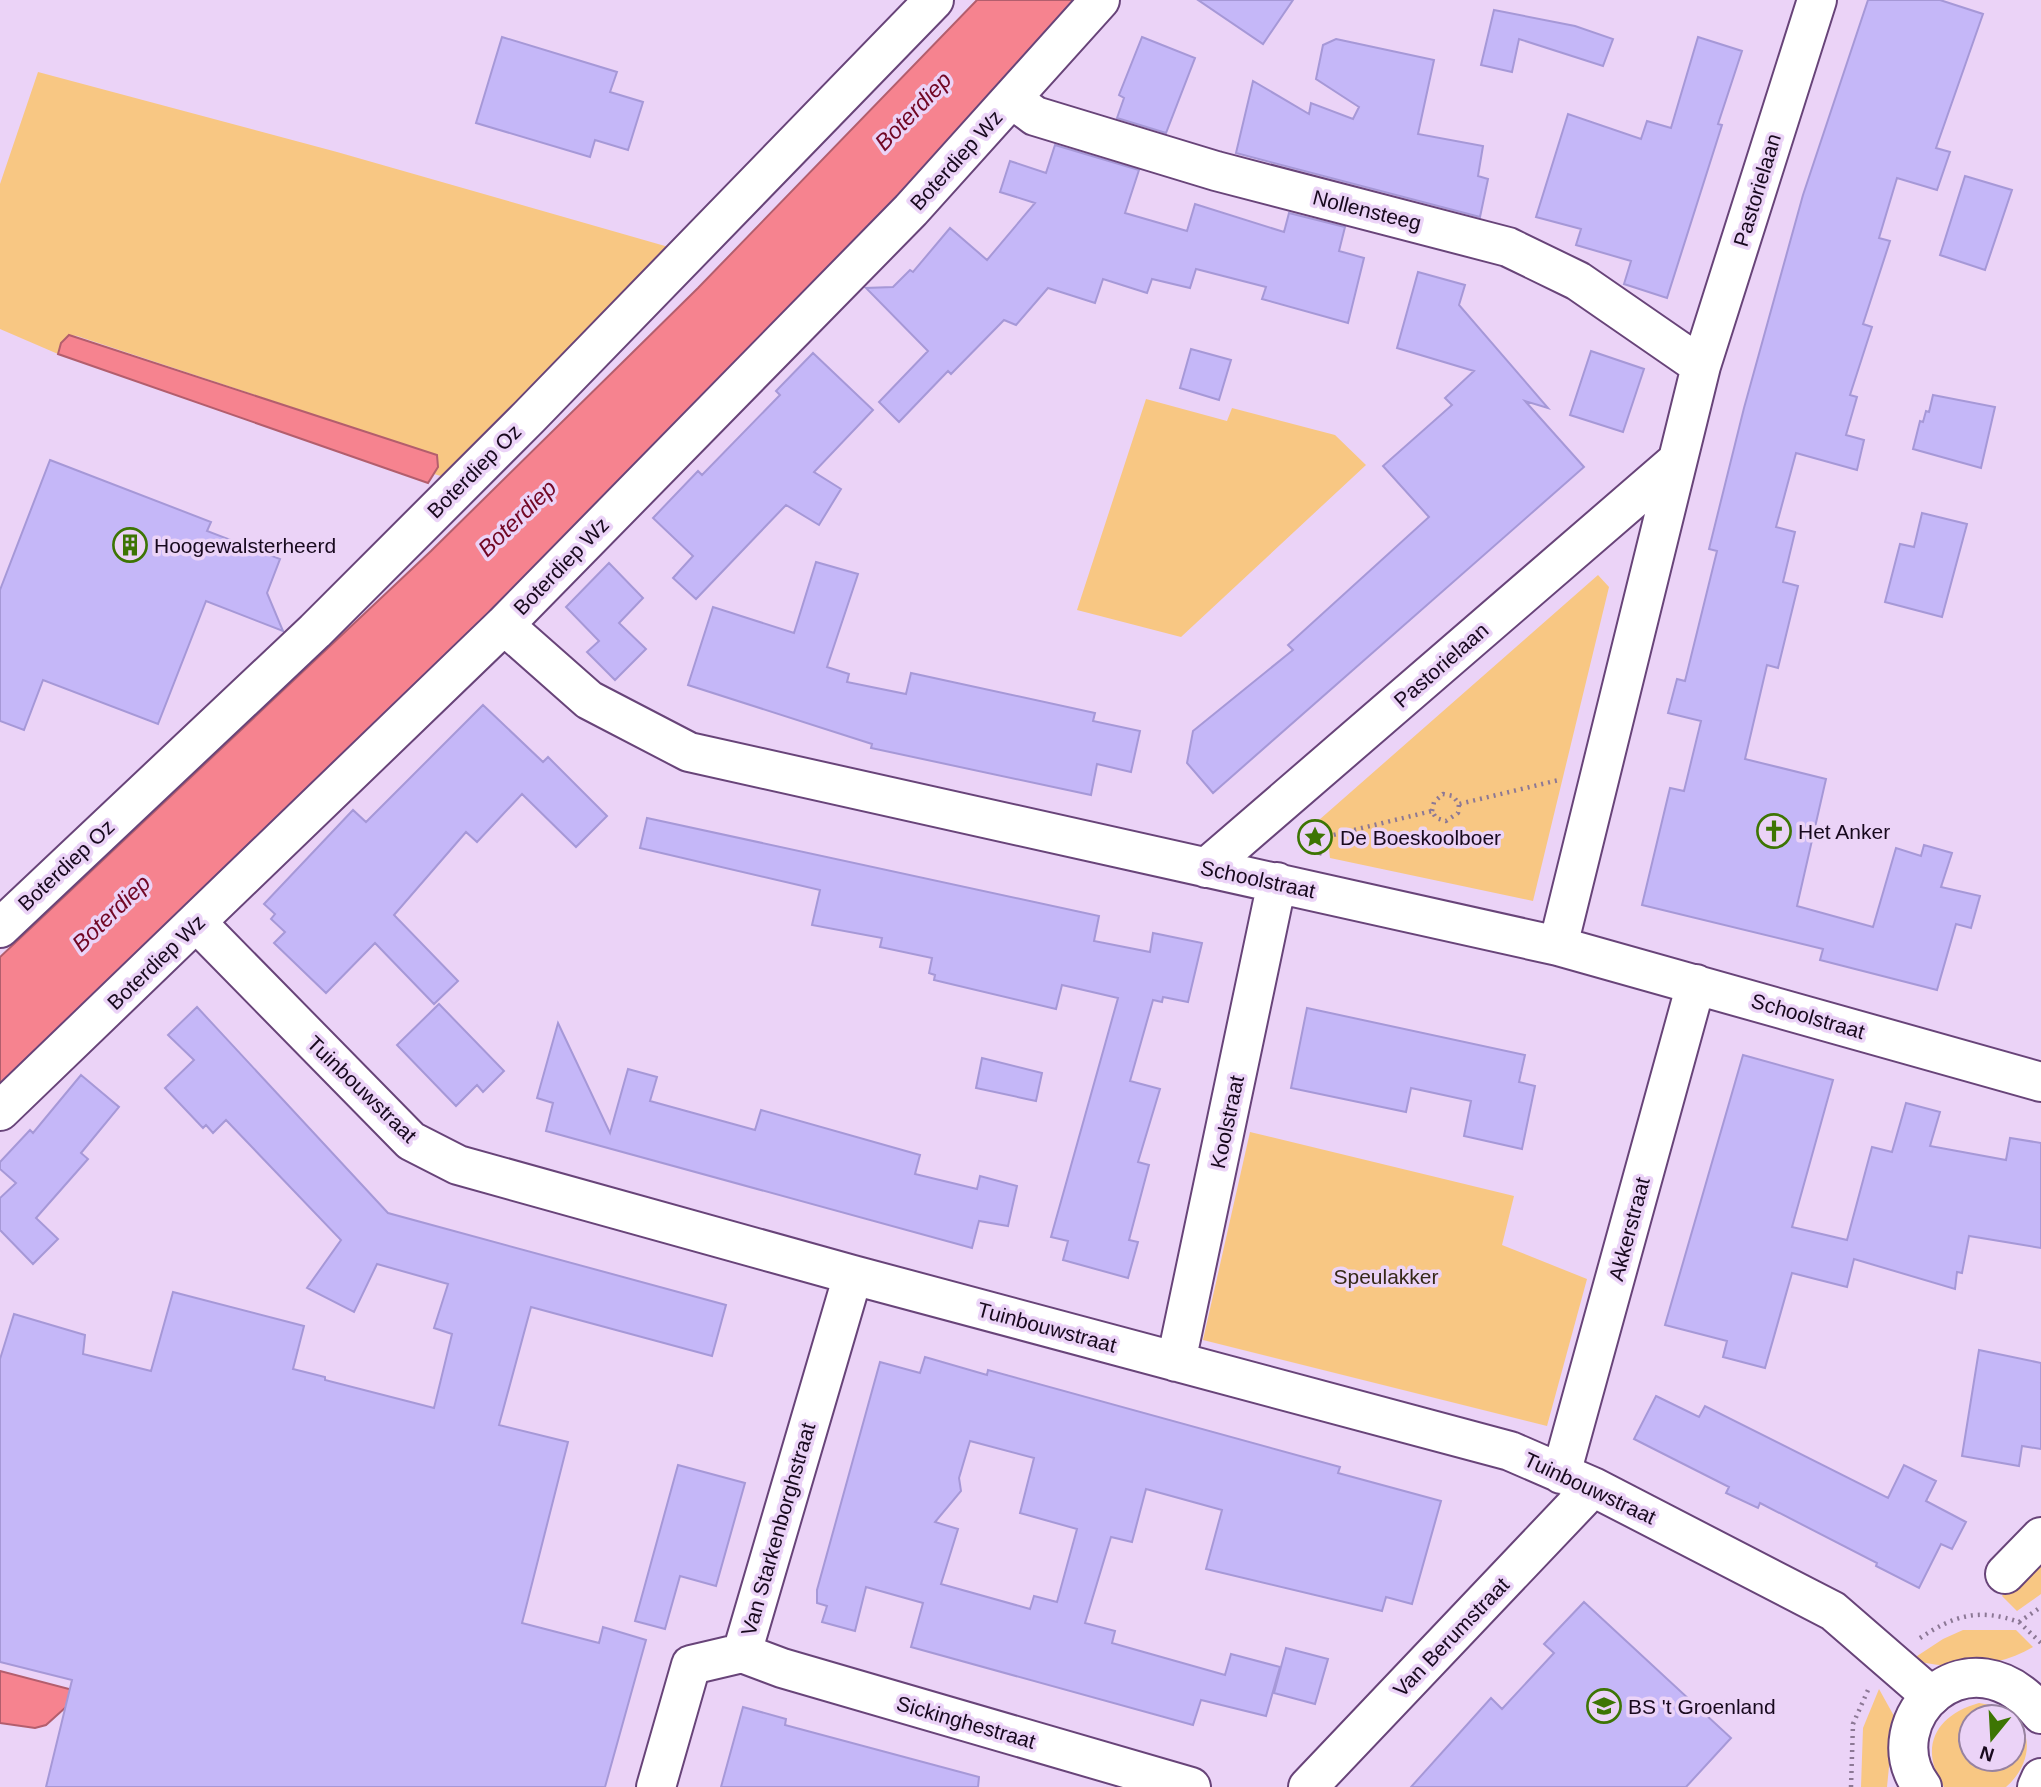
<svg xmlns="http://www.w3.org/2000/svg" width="2041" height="1787" font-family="Arial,sans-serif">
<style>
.green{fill:#f8c783;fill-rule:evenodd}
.water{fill:#f6838f;stroke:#b35e6d;stroke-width:2}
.building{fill:#c5b7f8;stroke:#a698d7;stroke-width:2;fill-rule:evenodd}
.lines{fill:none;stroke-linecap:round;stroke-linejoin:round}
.street-casing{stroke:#684479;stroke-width:42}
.secondary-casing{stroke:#684479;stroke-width:42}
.path{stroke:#8c7895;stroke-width:4.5;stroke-dasharray:2 5;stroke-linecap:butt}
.street{stroke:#fff;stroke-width:38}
.secondary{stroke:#fff;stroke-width:38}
.labels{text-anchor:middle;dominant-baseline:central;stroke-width:7;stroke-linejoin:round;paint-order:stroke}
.street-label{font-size:21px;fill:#18091e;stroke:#ebd3f7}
.poi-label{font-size:21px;fill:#18091e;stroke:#ebd3f7;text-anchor:start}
.park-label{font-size:21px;fill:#352817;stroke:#ebd3f7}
.water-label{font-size:23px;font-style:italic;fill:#710624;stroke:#ebd3f7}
</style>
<rect width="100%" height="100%" fill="#ebd3f7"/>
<path class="green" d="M 38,72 L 337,152 L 672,248 L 448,478 L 434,474 L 438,467 L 436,455 L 77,336 L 69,335 L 61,343 L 58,354 L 0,329 L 0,184 Z
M 1146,399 L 1227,421 L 1232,408 L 1335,435 L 1366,465 L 1181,637 L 1077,610 Z
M 1598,575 L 1609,587 L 1533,901 L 1330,858 L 1327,831 L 1319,820 Z
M 1250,1132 L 1514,1196 L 1502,1245 L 1587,1279 L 1547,1426 L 1203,1340 Z
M 2041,1556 L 2041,1594 L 2017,1611 L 2002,1596 L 2010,1582 Z
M 1963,1630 L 2016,1630 L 2033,1647 C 1995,1669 1952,1670 1911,1660 L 1943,1639 Z
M 1879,1689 L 1894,1716 L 1887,1787 L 1861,1787 L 1863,1728 Z
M 1979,1703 C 1990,1705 2003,1707 2011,1714 C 2037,1735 2028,1768 2006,1787 L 1944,1787 C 1918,1747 1936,1715 1979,1703 ZM 1971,1717 L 2013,1717 L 2013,1759 L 1971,1759 Z"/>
<path class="water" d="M 977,0 L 1080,0 L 846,252 L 562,541 L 0,1090 L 0,957 L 431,551 L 698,288 Z
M 69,335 L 437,455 L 438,467 L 428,483 L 58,354 L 61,343 Z
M 0,1671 L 218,1728 L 66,1707 L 46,1725 L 35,1728 L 0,1723 Z"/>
<path class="building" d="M 1198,0 L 1293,0 L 1263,44 Z
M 1868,0 L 1940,0 L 1983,14 L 1936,148 L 1950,152 L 1937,190 L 1897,178 L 1879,238 L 1890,241 L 1863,324 L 1872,327 L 1850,395 L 1857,397 L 1846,435 L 1864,440 L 1857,470 L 1796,453 L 1776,527 L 1795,532 L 1783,582 L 1798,586 L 1778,668 L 1767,665 L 1745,759 L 1826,779 L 1797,906 L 1873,927 L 1896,848 L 1921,856 L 1924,845 L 1952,853 L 1941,887 L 1980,896 L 1971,928 L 1956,924 L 1937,990 L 1820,960 L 1823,949 L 1642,905 L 1670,788 L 1684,791 L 1701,721 L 1668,713 L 1677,679 L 1685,681 L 1717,551 L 1709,549 L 1744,408 L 1803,195 Z
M 1494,10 L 1575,26 L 1613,39 L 1603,66 L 1519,39 L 1512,72 L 1481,65 Z
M 502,37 L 617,72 L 610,92 L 643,102 L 628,150 L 595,140 L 590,157 L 476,123 Z
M 1142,37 L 1195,58 L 1166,133 L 1117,118 L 1124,98 L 1119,95 Z
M 1698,37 L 1742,51 L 1718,124 L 1722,125 L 1667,298 L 1624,284 L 1631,261 L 1576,245 L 1581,229 L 1536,217 L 1568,114 L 1641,139 L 1647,121 L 1671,128 Z
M 1336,39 L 1434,60 L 1418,134 L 1483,146 L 1478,176 L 1488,179 L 1480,217 L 1236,153 L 1253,81 L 1309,114 L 1311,103 L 1353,119 L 1359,107 L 1316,79 L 1323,45 Z
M 1055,145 L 1139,170 L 1125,213 L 1187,231 L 1195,204 L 1284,232 L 1289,213 L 1345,227 L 1339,251 L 1364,258 L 1348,323 L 1262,299 L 1266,287 L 1196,269 L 1190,288 L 1152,279 L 1147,293 L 1103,279 L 1095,303 L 1048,288 L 1016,325 L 1004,320 L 951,374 L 948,371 L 899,422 L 879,402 L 928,351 L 866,288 L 893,287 L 910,270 L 913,272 L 950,228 L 987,260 L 1035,203 L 1000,192 L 1010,161 L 1046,173 Z
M 1965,176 L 2012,190 L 1985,270 L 1940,255 Z
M 1418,272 L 1465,285 L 1459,305 L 1548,408 L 1525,401 L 1584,467 L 1213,793 L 1187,763 L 1193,731 L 1293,650 L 1288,645 L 1429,517 L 1383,466 L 1452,405 L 1445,398 L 1474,371 L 1397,348 Z
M 1191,349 L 1231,360 L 1219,400 L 1180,388 Z
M 1591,351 L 1644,369 L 1623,432 L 1570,415 Z
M 813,353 L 873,410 L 814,472 L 841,489 L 819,525 L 786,505 L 696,599 L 673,578 L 693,556 L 653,518 L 698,471 L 702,475 L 780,395 L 776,391 Z
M 1933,395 L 1995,407 L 1981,468 L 1913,449 L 1920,421 L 1923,422 L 1926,411 L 1929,412 Z
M 50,460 L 211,522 L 207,531 L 280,559 L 267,593 L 283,631 L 206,601 L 158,724 L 43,680 L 24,730 L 0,721 L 0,590 Z
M 1922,513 L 1967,524 L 1942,617 L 1885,602 L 1900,544 L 1914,547 Z
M 816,562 L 858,574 L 827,667 L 849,674 L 847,682 L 906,694 L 911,673 L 1095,713 L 1093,721 L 1140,731 L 1131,772 L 1097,764 L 1091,795 L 871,748 L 872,744 L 688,685 L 713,607 L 794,633 Z
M 609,563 L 643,598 L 619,623 L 646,649 L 615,680 L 587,652 L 599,641 L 566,607 Z
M 483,705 L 543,762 L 548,757 L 607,816 L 576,847 L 522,794 L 477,842 L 466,832 L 394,915 L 458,981 L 434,1004 L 375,943 L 326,993 L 274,943 L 285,932 L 271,919 L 275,914 L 264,904 L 353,810 L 366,822 Z
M 647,818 L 1099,916 L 1094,941 L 1150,952 L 1153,933 L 1202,943 L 1188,1002 L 1163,997 L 1162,1002 L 1153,1000 L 1130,1081 L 1160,1089 L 1138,1162 L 1149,1165 L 1129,1240 L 1138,1242 L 1128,1278 L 1063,1260 L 1068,1241 L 1051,1237 L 1118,998 L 1062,985 L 1056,1009 L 934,980 L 935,975 L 929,973 L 932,958 L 880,947 L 882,938 L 812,925 L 820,890 L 640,848 Z
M 439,1004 L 504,1071 L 483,1092 L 477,1085 L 456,1106 L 397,1045 Z
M 197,1007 L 388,1213 L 726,1305 L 712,1356 L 531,1307 L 499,1425 L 568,1442 L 522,1623 L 599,1643 L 603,1627 L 646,1640 L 605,1787 L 46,1787 L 72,1680 L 0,1662 L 0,1359 L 14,1314 L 85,1335 L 83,1354 L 151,1371 L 173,1292 L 304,1326 L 293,1369 L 325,1377 L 325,1380 L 434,1408 L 452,1334 L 434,1328 L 448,1284 L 377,1264 L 354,1312 L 307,1288 L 341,1240 L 226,1120 L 213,1133 L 206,1125 L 203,1128 L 165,1088 L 194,1060 L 168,1035 Z
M 1307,1008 L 1525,1055 L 1519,1082 L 1535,1086 L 1522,1149 L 1464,1136 L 1471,1101 L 1411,1088 L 1406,1112 L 1291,1088 Z
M 558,1023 L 610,1133 L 628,1069 L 657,1077 L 650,1101 L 755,1130 L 761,1110 L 920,1155 L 915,1174 L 977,1189 L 980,1176 L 1017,1186 L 1008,1226 L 979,1221 L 972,1248 L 546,1131 L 553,1103 L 537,1098 Z
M 1743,1055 L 1833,1080 L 1792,1227 L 1847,1240 L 1872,1147 L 1892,1152 L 1906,1103 L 1940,1112 L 1930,1146 L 2006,1160 L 2010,1138 L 2041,1143 L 2041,1248 L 1969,1236 L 1962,1273 L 1957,1272 L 1955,1289 L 1854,1259 L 1847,1287 L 1792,1273 L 1765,1368 L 1723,1357 L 1727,1341 L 1665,1325 Z
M 982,1058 L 1042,1073 L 1036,1101 L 976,1088 Z
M 81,1075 L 119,1107 L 81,1153 L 88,1159 L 36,1218 L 58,1239 L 33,1264 L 0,1230 L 0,1198 L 16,1183 L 0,1169 L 0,1162 L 30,1130 L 33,1133 Z
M 1979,1350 L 2041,1363 L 2041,1449 L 2022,1446 L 2019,1466 L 1962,1456 Z
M 925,1357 L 987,1375 L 988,1370 L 1340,1467 L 1338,1473 L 1441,1501 L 1412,1604 L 1386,1597 L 1382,1611 L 1206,1569 L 1222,1510 L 1146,1489 L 1132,1542 L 1111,1537 L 1085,1623 L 1115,1631 L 1112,1643 L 1225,1675 L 1231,1654 L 1280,1667 L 1266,1716 L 1201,1700 L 1193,1725 L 911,1647 L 923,1603 L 866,1587 L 855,1631 L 822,1622 L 827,1606 L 817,1603 L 817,1590 L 880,1362 L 920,1373 ZM 970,1441 L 1034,1458 L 1020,1513 L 1077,1529 L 1057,1602 L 1034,1596 L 1030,1609 L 941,1584 L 958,1529 L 935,1522 L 961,1491 L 959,1478 Z
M 1656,1396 L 1699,1417 L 1705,1406 L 1888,1498 L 1904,1465 L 1936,1481 L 1926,1501 L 1966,1522 L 1952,1549 L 1941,1544 L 1919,1588 L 1876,1566 L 1877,1563 L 1760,1503 L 1758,1508 L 1726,1493 L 1729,1487 L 1634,1439 Z
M 678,1465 L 745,1483 L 716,1586 L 680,1576 L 665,1629 L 635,1621 Z
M 1584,1602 L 1731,1738 L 1686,1787 L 1411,1787 L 1491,1698 L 1502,1709 L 1554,1653 L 1544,1644 Z
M 1286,1648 L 1328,1659 L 1315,1704 L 1274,1693 Z
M 743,1707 L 786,1719 L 785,1725 L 979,1777 L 978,1787 L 721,1787 Z"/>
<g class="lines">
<g class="street-casing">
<path id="street" d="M 1012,99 L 1035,116 L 1216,171 L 1508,247 L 1578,281 L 1701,366
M 504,625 L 589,700 L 689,752 L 1558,946 L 2041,1082
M 1206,868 L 1676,462
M 197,923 L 411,1141 L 458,1165 L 853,1275 L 1510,1451 L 1593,1487 L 1833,1611 L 1931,1696
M 0,928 L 315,631 L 529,417 L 934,0
M 1558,946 L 1701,366 L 1817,0
M 0,1111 L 504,625 L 911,210 L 1100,0
M 1176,1362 L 1277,882
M 1561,1474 L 1696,984
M 2005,1574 L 2041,1537
M 742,1653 L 782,1668 L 1191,1787
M 656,1787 L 691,1665 L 742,1653 L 853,1275
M 1308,1787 L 1593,1487"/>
</g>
<g class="secondary-casing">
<path id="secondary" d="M 1922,1787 C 1872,1720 1970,1625 2041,1714
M 2037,1787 L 2041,1778"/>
</g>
<path class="path" d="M 1432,811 L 1434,802 L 1443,794 L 1453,796 L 1459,804 L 1559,780
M 1319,855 L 1325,837 L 1432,811 L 1436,818 L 1446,821 L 1458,813 L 1459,804
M 2019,1622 L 2041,1643
M 1920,1638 C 1955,1615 1979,1608 2019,1622 L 2041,1607
M 1851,1787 L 1853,1724 L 1868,1690"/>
<use href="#street" class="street"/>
<use href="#secondary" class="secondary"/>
</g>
<defs>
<g id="building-ring" transform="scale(1.75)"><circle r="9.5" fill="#ebd3f7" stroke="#3d7503" stroke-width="1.5"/><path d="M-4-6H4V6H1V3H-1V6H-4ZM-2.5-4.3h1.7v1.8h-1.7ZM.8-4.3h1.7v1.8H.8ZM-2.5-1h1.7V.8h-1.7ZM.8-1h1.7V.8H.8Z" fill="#3d7503"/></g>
<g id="church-ring" transform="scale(1.75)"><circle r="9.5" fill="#ebd3f7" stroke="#3d7503" stroke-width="1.5"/><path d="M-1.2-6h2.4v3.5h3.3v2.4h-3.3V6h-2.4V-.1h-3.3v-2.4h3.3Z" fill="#3d7503"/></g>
<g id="sight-ring" transform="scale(1.75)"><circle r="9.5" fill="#ebd3f7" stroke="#3d7503" stroke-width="1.5"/><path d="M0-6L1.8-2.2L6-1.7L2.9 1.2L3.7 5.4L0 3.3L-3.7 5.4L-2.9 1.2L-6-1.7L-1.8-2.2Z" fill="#3d7503"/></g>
<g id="school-ring" transform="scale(1.75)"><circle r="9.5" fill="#ebd3f7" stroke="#3d7503" stroke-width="1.5"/><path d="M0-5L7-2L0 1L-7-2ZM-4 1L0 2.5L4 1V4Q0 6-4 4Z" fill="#3d7503"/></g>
</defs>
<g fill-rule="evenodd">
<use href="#building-ring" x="130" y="545"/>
<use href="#church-ring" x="1774" y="831"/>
<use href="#sight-ring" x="1315" y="837"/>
<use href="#school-ring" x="1604" y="1706"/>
</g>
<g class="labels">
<g class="street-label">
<text transform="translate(956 160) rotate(-48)">Boterdiep Wz</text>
<text transform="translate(1757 190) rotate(-73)">Pastorielaan</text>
<text transform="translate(1367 210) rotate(14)">Nollensteeg</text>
<text transform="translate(474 471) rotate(-45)">Boterdiep Oz</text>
<text transform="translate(561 566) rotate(-46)">Boterdiep Wz</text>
<text transform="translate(1441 665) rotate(-41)">Pastorielaan</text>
<text transform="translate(66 865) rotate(-43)">Boterdiep Oz</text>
<text transform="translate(1258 879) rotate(12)">Schoolstraat</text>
<text transform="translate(156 962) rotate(-44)">Boterdiep Wz</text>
<text transform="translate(1808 1016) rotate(16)">Schoolstraat</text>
<text transform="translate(362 1089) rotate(44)">Tuinbouwstraat</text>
<text transform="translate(1227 1122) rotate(-78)">Koolstraat</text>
<text transform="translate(1629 1229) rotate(-75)">Akkerstraat</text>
<text transform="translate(1047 1327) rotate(15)">Tuinbouwstraat</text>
<text transform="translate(1590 1488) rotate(25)">Tuinbouwstraat</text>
<text transform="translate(778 1529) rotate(-74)">Van Starkenborghstraat</text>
<text transform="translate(1451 1637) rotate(-46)">Van Berumstraat</text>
<text transform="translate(966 1722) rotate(16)">Sickinghestraat</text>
</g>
<g class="poi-label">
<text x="154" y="545">Hoogewalsterheerd</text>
<text x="1798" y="831">Het Anker</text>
<text x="1340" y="837">De Boeskoolboer</text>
<text x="1628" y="1706">BS 't Groenland</text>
</g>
<g class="park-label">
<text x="1386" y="1276">Speulakker</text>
</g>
<g class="water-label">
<text transform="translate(913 111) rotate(-46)">Boterdiep</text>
<text transform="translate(517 518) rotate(-44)">Boterdiep</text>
<text transform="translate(111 913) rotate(-44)">Boterdiep</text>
</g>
</g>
<g transform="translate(1992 1738) rotate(198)"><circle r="33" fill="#ebd3f7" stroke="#9782a0" stroke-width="2"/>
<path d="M0-5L12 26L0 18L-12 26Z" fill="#3d7503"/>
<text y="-10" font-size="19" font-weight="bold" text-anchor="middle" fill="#18091e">N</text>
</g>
</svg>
